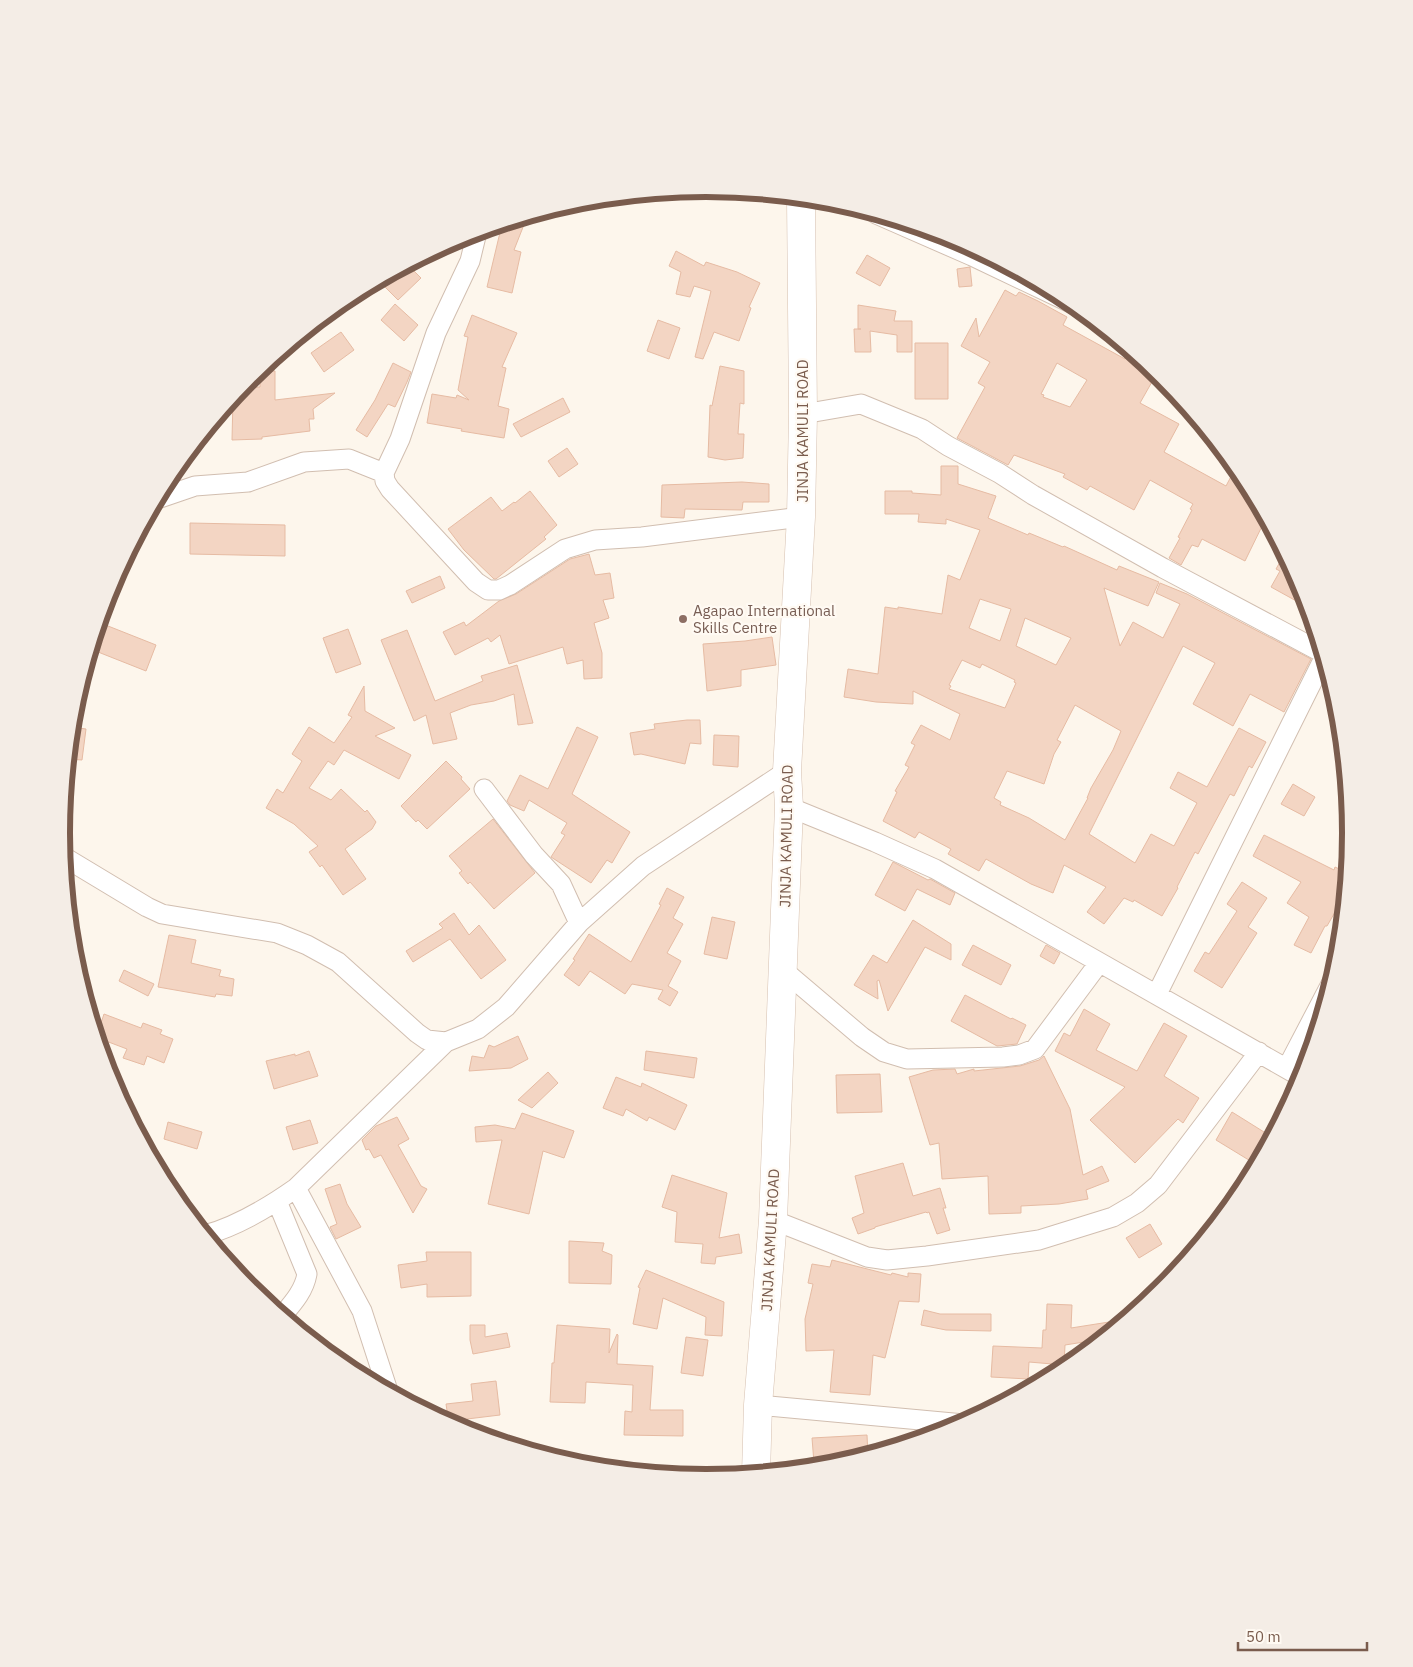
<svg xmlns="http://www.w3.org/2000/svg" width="1413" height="1667" font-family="'IBM Plex Sans',sans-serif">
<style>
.building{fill:#f3d5c3;stroke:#e6bba3;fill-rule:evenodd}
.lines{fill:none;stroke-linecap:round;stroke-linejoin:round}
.street-casing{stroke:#d1beb0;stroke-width:21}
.secondary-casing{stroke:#d6c0b0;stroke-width:29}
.street{stroke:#fff;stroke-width:19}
.secondary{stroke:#fff;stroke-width:28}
.education-dot{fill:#8d6e63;stroke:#fffaf3;stroke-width:2}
.labels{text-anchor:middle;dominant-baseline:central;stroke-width:4.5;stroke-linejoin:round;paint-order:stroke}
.street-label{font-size:15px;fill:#7a5c4d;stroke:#fffaf3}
.education-label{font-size:15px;fill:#785e54;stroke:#fffaf3;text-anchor:start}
.rim{fill:none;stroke:#7a5c4d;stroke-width:6}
</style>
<rect width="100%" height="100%" fill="#fdf6ec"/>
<path class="building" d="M 527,217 L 514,250 L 521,252 L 512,293 L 487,287 L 502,224 Z
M 676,251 L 704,266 L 706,262 L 737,272 L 760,283 L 749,307 L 751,308 L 739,341 L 714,332 L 703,359 L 695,357 L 711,291 L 694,286 L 690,297 L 676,294 L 681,272 L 669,266 Z
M 867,255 L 890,268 L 880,286 L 856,273 Z
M 408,265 L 421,278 L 398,300 L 381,283 L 389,275 Z
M 970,267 L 972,286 L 959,287 L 957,269 Z
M 1005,290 L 1016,296 L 1019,292 L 1038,301 L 1067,317 L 1063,325 L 1125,359 L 1128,355 L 1157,373 L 1140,403 L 1179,424 L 1164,452 L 1226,486 L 1236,467 L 1243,475 L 1266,518 L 1245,561 L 1202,539 L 1198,547 L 1192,545 L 1181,565 L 1169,558 L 1180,538 L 1178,537 L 1192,510 L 1190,509 L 1193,504 L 1150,480 L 1134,510 L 1090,486 L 1087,490 L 1063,477 L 1065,474 L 1014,455 L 1008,465 L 957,438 L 985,387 L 978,383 L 990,362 L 961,346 L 976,318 L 979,337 ZM 1057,363 L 1087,380 L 1070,407 L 1043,397 L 1044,395 L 1041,394 Z
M 395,304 L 418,325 L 404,341 L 381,320 Z
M 858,305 L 896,311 L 894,321 L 912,321 L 912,352 L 897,352 L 897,335 L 870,331 L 871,352 L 855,352 L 854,329 L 861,329 L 858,329 Z
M 472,315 L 517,333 L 502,367 L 506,368 L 498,406 L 509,409 L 504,438 L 461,431 L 462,429 L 427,423 L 432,394 L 456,398 L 457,395 L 469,400 L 458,390 L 468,337 L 464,336 Z
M 658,320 L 680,328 L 669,359 L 647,351 Z
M 341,332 L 354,350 L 324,372 L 311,353 Z
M 915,343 L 948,343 L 948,399 L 915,399 Z
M 393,363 L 411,372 L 407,382 L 395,407 L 388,404 L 367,437 L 356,430 L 375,400 Z
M 720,366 L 744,371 L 744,404 L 740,403 L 738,434 L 744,434 L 743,458 L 725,460 L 708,457 L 710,405 L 712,406 Z
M 260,371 L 275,371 L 275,400 L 335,393 L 313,409 L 314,419 L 309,419 L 310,431 L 262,437 L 262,439 L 232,440 L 233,398 L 242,387 L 260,387 Z
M 563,398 L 570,412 L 521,437 L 513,424 Z
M 567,448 L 578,464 L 559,477 L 548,461 Z
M 941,466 L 958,466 L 958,484 L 996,496 L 988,518 L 1028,535 L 1029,533 L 1063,547 L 1064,546 L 1117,570 L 1119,566 L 1159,582 L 1148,606 L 1104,588 L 1120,646 L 1133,622 L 1163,638 L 1180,604 L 1156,593 L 1160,583 L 1187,594 L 1311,659 L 1284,712 L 1250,694 L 1233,726 L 1193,704 L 1215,663 L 1183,646 L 1089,834 L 1135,863 L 1151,834 L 1174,846 L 1197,803 L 1170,788 L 1178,772 L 1207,787 L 1239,728 L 1266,742 L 1252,768 L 1249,766 L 1234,796 L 1230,794 L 1198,854 L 1195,852 L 1177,887 L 1178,888 L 1162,916 L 1134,900 L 1133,902 L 1124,898 L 1104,924 L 1087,912 L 1106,887 L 1064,865 L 1053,893 L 1031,884 L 986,859 L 979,871 L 948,854 L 951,849 L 919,832 L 915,838 L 883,821 L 897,792 L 895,791 L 909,767 L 905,765 L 915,745 L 911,743 L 921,725 L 950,740 L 960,714 L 913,691 L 913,704 L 876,702 L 844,697 L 848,669 L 878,674 L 885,607 L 898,609 L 898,607 L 942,614 L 948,575 L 960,580 L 980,530 L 946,519 L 946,524 L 918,522 L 919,514 L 885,514 L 885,491 L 912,491 L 912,493 L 941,495 ZM 980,599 L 1011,609 L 1000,641 L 969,628 ZM 1025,618 L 1071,638 L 1056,665 L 1016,646 ZM 962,660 L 980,668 L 982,664 L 1015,680 L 1014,682 L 1016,683 L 1005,708 L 949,689 L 951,686 L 949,685 ZM 1075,705 L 1121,731 L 1113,750 L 1091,788 L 1087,798 L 1088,798 L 1065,840 L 1029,818 L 1000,805 L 1001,802 L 994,798 L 1007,771 L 1044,784 L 1054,754 L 1061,742 L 1057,740 Z
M 742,482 L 769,484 L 769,502 L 743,502 L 742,510 L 685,509 L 684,518 L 661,517 L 662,485 Z
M 530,491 L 557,525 L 544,537 L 546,539 L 496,579 L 494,579 L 464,550 L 448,529 L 491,497 L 502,511 L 514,502 L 515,503 Z
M 190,523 L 285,525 L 285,556 L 190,554 Z
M 1285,553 L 1303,587 L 1309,608 L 1271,587 L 1280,571 L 1276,569 Z
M 589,554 L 595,575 L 610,573 L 614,598 L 603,600 L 609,618 L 594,623 L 602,653 L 602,678 L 584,679 L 583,660 L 567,664 L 563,647 L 509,664 L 500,635 L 491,642 L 488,638 L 455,655 L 443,632 L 464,622 L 466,626 L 499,601 L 516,594 L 570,559 Z
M 440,576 L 445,588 L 412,603 L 406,591 Z
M 103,624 L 156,645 L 146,671 L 93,650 Z
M 348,629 L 361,664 L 336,673 L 323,638 Z
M 407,630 L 435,701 L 483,681 L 481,676 L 517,665 L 533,723 L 518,725 L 514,694 L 494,701 L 471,705 L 450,713 L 457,739 L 433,744 L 426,715 L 414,721 L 381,640 Z
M 772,637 L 776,665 L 741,670 L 741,686 L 707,691 L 703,644 L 745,641 Z
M 364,686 L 365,711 L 395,728 L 375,736 L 411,755 L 399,779 L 344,750 L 334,765 L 328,761 L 309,788 L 331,800 L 341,789 L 365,812 L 367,810 L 376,822 L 372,829 L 345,849 L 366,879 L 343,895 L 322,865 L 320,867 L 309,852 L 318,846 L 294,824 L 266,808 L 277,789 L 283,793 L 302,761 L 292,754 L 309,727 L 334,743 L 352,717 L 348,715 Z
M 687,720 L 700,720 L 701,744 L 690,743 L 685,764 L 641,754 L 634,755 L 630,733 L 655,729 L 654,724 Z
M 72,727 L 86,729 L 82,760 L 69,759 Z
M 577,727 L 598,737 L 572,794 L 630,832 L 612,863 L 607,860 L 591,883 L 551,857 L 565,835 L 561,833 L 567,823 L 529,800 L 524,811 L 510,805 L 507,801 L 520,775 L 548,789 Z
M 714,735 L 739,736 L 738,767 L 713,765 Z
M 446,761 L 462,777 L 461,779 L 470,789 L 427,829 L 418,820 L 416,822 L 401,806 Z
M 1293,784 L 1315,797 L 1304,816 L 1281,804 Z
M 493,819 L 535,873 L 494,909 L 470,882 L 468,884 L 459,873 L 462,871 L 449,856 Z
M 1264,835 L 1334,870 L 1335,867 L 1348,873 L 1346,888 L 1338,907 L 1327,926 L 1325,926 L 1311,953 L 1294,945 L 1309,917 L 1287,903 L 1301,882 L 1253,856 Z
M 893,862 L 928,880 L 930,879 L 955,893 L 950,905 L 917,889 L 905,911 L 875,895 Z
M 1242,882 L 1267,898 L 1248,927 L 1257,933 L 1222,988 L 1194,971 L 1205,952 L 1209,954 L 1237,911 L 1227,904 Z
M 667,888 L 684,897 L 673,918 L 683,924 L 667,953 L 681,961 L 668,986 L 678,992 L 670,1006 L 658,999 L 663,990 L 632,984 L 625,994 L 590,971 L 579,986 L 564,975 L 575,960 L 573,959 L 589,934 L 631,962 L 661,905 L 659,904 Z
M 454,913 L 469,935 L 479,925 L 506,960 L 481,979 L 450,939 L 413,962 L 406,951 L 443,928 L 439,924 Z
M 712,917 L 735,922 L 727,959 L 704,954 Z
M 913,920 L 951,944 L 951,960 L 925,947 L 888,1011 L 879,980 L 877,981 L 878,999 L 854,985 L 873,955 L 887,963 Z
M 169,935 L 196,940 L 191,963 L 221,970 L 219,976 L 234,979 L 232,996 L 216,994 L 215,997 L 158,987 Z
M 973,945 L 1011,965 L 1001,985 L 962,965 Z
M 1046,945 L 1060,953 L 1054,964 L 1040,956 Z
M 124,970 L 154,984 L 148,996 L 119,981 Z
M 965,995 L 1011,1019 L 1012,1018 L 1026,1025 L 1017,1044 L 997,1046 L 951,1021 Z
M 1084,1009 L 1110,1024 L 1096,1050 L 1137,1071 L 1164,1023 L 1187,1036 L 1164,1076 L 1199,1098 L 1183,1123 L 1178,1119 L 1135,1163 L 1090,1120 L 1125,1087 L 1055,1051 L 1064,1033 L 1070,1036 Z
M 104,1014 L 141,1028 L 143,1023 L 162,1030 L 160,1034 L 173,1039 L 164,1063 L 147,1056 L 144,1065 L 123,1058 L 127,1049 L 98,1038 L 97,1035 Z
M 518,1036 L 528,1059 L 511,1068 L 469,1071 L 472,1056 L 484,1058 L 489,1045 L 494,1047 Z
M 309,1051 L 318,1076 L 274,1089 L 266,1061 L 295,1054 L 295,1056 Z
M 646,1051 L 697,1058 L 694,1078 L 644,1070 Z
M 1044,1056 L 1070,1109 L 1083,1175 L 1102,1166 L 1109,1181 L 1086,1190 L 1088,1199 L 1059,1204 L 1021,1206 L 1021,1213 L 989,1214 L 988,1176 L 942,1179 L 939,1143 L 930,1145 L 909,1077 L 933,1070 L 955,1069 L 957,1074 L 974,1069 L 974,1071 L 1020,1066 L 1039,1060 Z
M 548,1072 L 558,1083 L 532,1108 L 518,1100 Z
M 880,1074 L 882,1112 L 837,1113 L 836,1075 Z
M 616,1077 L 641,1087 L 642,1083 L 687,1105 L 675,1130 L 649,1117 L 647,1121 L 626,1109 L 623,1116 L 603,1108 Z
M 1232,1112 L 1272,1137 L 1257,1165 L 1216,1140 Z
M 522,1113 L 574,1131 L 564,1158 L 543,1151 L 529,1214 L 488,1204 L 502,1140 L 476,1142 L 475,1127 L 495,1125 L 515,1129 Z
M 397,1117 L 409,1139 L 398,1145 L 421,1186 L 427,1189 L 413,1213 L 381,1155 L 374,1158 L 369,1149 L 366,1150 L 362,1140 L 376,1126 Z
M 310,1120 L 318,1143 L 293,1150 L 286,1127 Z
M 168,1122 L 202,1132 L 197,1149 L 164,1139 Z
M 903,1163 L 913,1196 L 940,1188 L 946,1208 L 943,1208 L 950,1230 L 937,1234 L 929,1212 L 927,1213 L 926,1212 L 875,1227 L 875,1228 L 858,1234 L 852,1218 L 864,1213 L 855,1176 Z
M 672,1175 L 727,1193 L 719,1238 L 739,1234 L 742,1253 L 716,1257 L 715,1264 L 701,1263 L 703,1244 L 675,1242 L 677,1212 L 662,1207 Z
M 340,1184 L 347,1204 L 361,1227 L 336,1239 L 330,1227 L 337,1224 L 325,1189 Z
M 1150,1224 L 1162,1244 L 1139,1258 L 1126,1238 Z
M 569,1241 L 604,1243 L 602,1251 L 612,1255 L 611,1284 L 569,1283 Z
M 426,1252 L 471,1252 L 471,1296 L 427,1297 L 427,1284 L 401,1288 L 398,1265 L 427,1261 Z
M 832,1260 L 891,1275 L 892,1273 L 908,1277 L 908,1273 L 921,1274 L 919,1302 L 899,1301 L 885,1358 L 873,1355 L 870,1395 L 830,1392 L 834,1350 L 806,1351 L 805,1319 L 813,1284 L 808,1283 L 812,1264 L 830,1267 Z
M 646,1270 L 724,1302 L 722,1336 L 705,1335 L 706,1317 L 663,1298 L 657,1329 L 633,1324 L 640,1288 L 638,1287 Z
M 1047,1304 L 1072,1305 L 1071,1328 L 1128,1319 L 1103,1339 L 1065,1345 L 1064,1365 L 1029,1362 L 1028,1379 L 991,1377 L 993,1346 L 1042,1348 L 1043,1330 L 1046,1330 Z
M 924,1310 L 940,1314 L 991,1314 L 991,1331 L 946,1330 L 921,1325 Z
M 470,1325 L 485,1325 L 485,1337 L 507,1333 L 510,1347 L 473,1354 L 470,1340 Z
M 557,1325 L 610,1329 L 609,1353 L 617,1334 L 618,1335 L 617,1364 L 653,1366 L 650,1410 L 683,1410 L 683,1436 L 624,1435 L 625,1411 L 632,1412 L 633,1385 L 586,1382 L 585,1403 L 550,1402 L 552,1363 L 554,1363 Z
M 686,1337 L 708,1340 L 703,1376 L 681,1373 Z
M 496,1381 L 500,1415 L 467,1419 L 468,1432 L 449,1424 L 446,1404 L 473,1401 L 471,1384 Z
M 867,1435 L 868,1456 L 849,1461 L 814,1463 L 812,1438 Z"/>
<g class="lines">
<g class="street-casing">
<path id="street" d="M 876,214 L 972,256 L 1075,305
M 477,232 L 470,261 L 436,333 L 400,439 L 384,473 L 385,481 L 390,489 L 476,582 L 488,590 L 499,590 L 510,585 L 565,549 L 595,540 L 642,537 L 801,517
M 803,414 L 861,404 L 922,429 L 948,446 L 999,473 L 1033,495 L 1163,568 L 1323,653
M 157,499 L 195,486 L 248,482 L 304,462 L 349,459 L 384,473
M 484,789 L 534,855 L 561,884 L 579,923
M 789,807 L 875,842 L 935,869 L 1303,1078
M 64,857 L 147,907 L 162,914 L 277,933 L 307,945 L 338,962 L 417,1033 L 427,1040 L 446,1042 L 478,1029 L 506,1007 L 579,923 L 643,866 L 787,771
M 783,970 L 862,1037 L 884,1052 L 907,1059 L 1003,1057 L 1019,1055 L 1035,1049 L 1099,963
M 1157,994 L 1324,658
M 1287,1068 L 1333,980
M 296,1188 L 362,1311 L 388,1391
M 277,1201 L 307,1274 C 304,1291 293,1303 282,1316
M 773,1220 L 867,1257 L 887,1260 L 927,1256 L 1039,1240 L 1113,1217 L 1137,1203 L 1158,1185 L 1259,1052
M 205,1235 C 238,1226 269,1207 296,1188 L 446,1042
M 758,1405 L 964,1424"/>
</g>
<g class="secondary-casing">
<path id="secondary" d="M 756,1474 L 758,1405 L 773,1220 L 789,807 L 787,771 L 801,517 L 803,414 L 801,198"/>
</g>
<use href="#street" class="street"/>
<use href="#secondary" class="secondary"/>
</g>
<circle class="education-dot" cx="683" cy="619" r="5"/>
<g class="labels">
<g class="street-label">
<text transform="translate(802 431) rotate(-90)">JINJA KAMULI ROAD</text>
<text transform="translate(786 836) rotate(-89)">JINJA KAMULI ROAD</text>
<text transform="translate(770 1240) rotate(-87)">JINJA KAMULI ROAD</text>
</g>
<g class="education-label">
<text x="693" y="610">Agapao International<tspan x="693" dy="17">Skills Centre</tspan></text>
</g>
</g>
<path d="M0 0H1413V1667H0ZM70 833a636 636 0 1 1 1272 0a636 636 0 1 1-1272 0Z" fill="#f4ede6" fill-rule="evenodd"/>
<path class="rim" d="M70 833a636 636 0 1 1 1272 0a636 636 0 1 1-1272 0Z"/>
<path d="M1238 1642v8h129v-8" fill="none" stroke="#7a5c4d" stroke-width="2.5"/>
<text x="1246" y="1642" font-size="15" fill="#7a5c4d" stroke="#fffaf3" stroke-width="4" paint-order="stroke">50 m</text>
</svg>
